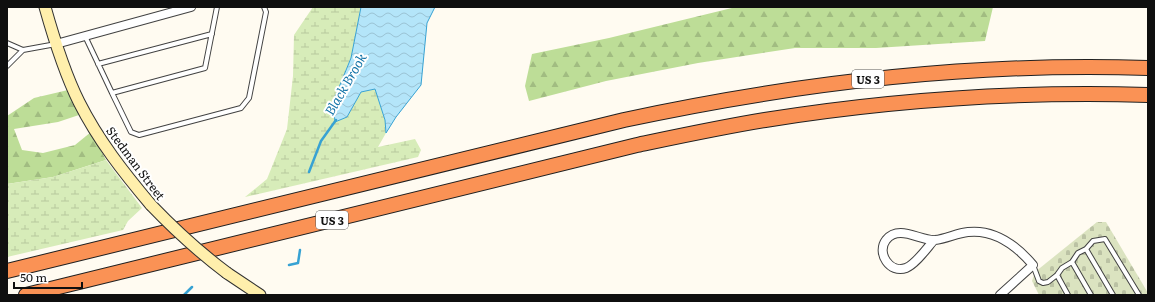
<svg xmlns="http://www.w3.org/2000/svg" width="1155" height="302" font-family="Literata,serif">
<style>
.forest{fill:url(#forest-firs)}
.wetland{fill:url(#wetland-marsh)}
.cemetery{fill:url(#cemetery-stones)}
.water{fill:url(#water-waves);stroke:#37a2d3}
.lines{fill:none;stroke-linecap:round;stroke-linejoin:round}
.stream{stroke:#37a2d3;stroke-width:2.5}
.service-casing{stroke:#424242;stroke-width:6}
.minor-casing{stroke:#424242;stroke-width:10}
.secondary-casing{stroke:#313131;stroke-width:13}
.motorway-casing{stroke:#202020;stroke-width:16}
.service{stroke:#fff;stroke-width:4}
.minor{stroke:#fff;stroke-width:8}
.secondary{stroke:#ffefac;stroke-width:11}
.motorway{stroke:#fa9255;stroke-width:14}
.secondary-bridge-casing{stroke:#313131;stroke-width:13;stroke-linecap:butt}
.secondary-bridge{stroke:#ffefac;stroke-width:11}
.labels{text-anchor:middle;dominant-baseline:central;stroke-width:4;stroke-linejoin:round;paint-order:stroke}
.shield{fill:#fff;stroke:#575757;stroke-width:1}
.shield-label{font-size:11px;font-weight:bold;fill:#0f0f0f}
.street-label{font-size:12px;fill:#0f0f0f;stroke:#fff}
.water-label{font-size:13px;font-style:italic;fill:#1273a7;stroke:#fff}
</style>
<defs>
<pattern id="forest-firs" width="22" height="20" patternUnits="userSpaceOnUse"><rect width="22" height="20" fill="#bddd97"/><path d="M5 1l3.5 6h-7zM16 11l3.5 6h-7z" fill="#a1bc81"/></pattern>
<pattern id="wetland-marsh" width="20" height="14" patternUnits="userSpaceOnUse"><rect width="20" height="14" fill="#d7ecb9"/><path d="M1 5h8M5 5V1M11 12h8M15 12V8" fill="none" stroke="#b7c99e"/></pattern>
<pattern id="cemetery-stones" width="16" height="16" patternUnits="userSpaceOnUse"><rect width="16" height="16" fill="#dbe3c0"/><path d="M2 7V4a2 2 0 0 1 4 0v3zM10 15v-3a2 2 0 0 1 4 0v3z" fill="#bbc2a4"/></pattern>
<pattern id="water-waves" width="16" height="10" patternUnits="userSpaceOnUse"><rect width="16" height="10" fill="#b4e5f9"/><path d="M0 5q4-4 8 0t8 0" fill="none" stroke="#9ac3d4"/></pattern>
</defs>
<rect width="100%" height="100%" fill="#fffbf1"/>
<path class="forest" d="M 736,7 L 993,7 L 985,41 L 876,48 L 795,48 L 698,63 L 606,81 L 529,101 L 525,86 L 532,54 L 609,38 Z
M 68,90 L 79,115 L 58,122 L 14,129 L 22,150 L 43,153 L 75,145 L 91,132 L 106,160 L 53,177 L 7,184 L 7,116 L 34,98 Z"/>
<path class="wetland" d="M 313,7 L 361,7 L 351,58 L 333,102 L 335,122 L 347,117 L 361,92 L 375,89 L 385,120 L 386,133 L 378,147 L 415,139 L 421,150 L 418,157 L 245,197 L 267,179 L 287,129 L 293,76 L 294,35 Z
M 106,160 L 142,208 L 128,221 L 123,230 L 7,257 L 7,184 L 53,177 Z"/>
<path class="cemetery" d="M 1097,222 L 1106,222 L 1148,293 L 1148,295 L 1039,295 L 1032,281 L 1035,272 Z"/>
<path class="water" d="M 361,7 L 435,7 L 427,23 L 421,85 L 396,117 L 386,133 L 385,120 L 375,89 L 361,92 L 347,117 L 335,122 L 333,102 L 351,58 Z"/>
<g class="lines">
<path class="stream" d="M 309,172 L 321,141 L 336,120
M 289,265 L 298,263 L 300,250
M 184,295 L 192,287"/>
<g class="service-casing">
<path id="service" d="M 85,36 L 112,93 L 205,68 L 217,7
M 7,43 L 23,50
M 98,64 L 212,34
M 7,66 L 23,50 L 56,44
M 112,93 L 131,132 L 139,135 L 241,108 L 249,98 L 266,12 L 264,7
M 1086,249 L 1093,241 L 1105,239 L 1139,295
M 1072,262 L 1091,295
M 1033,265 L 1039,281 L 1043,283 L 1048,282 L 1057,275 L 1062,268 L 1072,262 L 1078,253 L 1086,249 L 1113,295
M 1057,275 L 1068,295"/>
</g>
<g class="minor-casing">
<path id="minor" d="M 56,44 L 191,7
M 934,240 C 927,248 916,264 906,268 C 890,274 876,253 886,240 C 899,224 920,241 935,240 C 946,239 957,233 968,232 C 995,229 1016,245 1033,265 L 1000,295"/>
</g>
<g class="secondary-casing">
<path id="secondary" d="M 45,7 C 54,39 64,72 79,102 C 98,140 124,173 151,205
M 227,273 L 260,295"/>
</g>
<g class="motorway-casing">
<path id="motorway" d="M 7,271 L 624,120 C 796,83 972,62 1148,68
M 26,295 L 637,145 C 680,136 722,127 765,120 C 891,100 1020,91 1148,95"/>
</g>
<use href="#service" class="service"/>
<use href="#minor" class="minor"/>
<use href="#secondary" class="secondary"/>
<use href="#motorway" class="motorway"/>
<g class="secondary-bridge-casing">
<path id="secondary-bridge" d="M 151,205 C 175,230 199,252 227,273"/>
</g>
<use href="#secondary-bridge" class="secondary-bridge"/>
</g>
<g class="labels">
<g class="shield">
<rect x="852" y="70" width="32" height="18" rx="3"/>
<rect x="316" y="211" width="32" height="18" rx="3"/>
</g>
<g class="shield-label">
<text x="868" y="79">US 3</text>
<text x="332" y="220">US 3</text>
</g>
<g class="street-label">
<text transform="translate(136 163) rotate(53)">Stedman Street</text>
</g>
<g class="water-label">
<text transform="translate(345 84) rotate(-60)">Black Brook</text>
</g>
</g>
<rect width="1155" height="302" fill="none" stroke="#0f0f0f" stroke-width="16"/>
<path d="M14 282v6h68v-6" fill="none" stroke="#0f0f0f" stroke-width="2"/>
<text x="20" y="282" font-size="12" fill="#0f0f0f" stroke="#ffffff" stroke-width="3" paint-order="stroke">50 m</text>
</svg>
